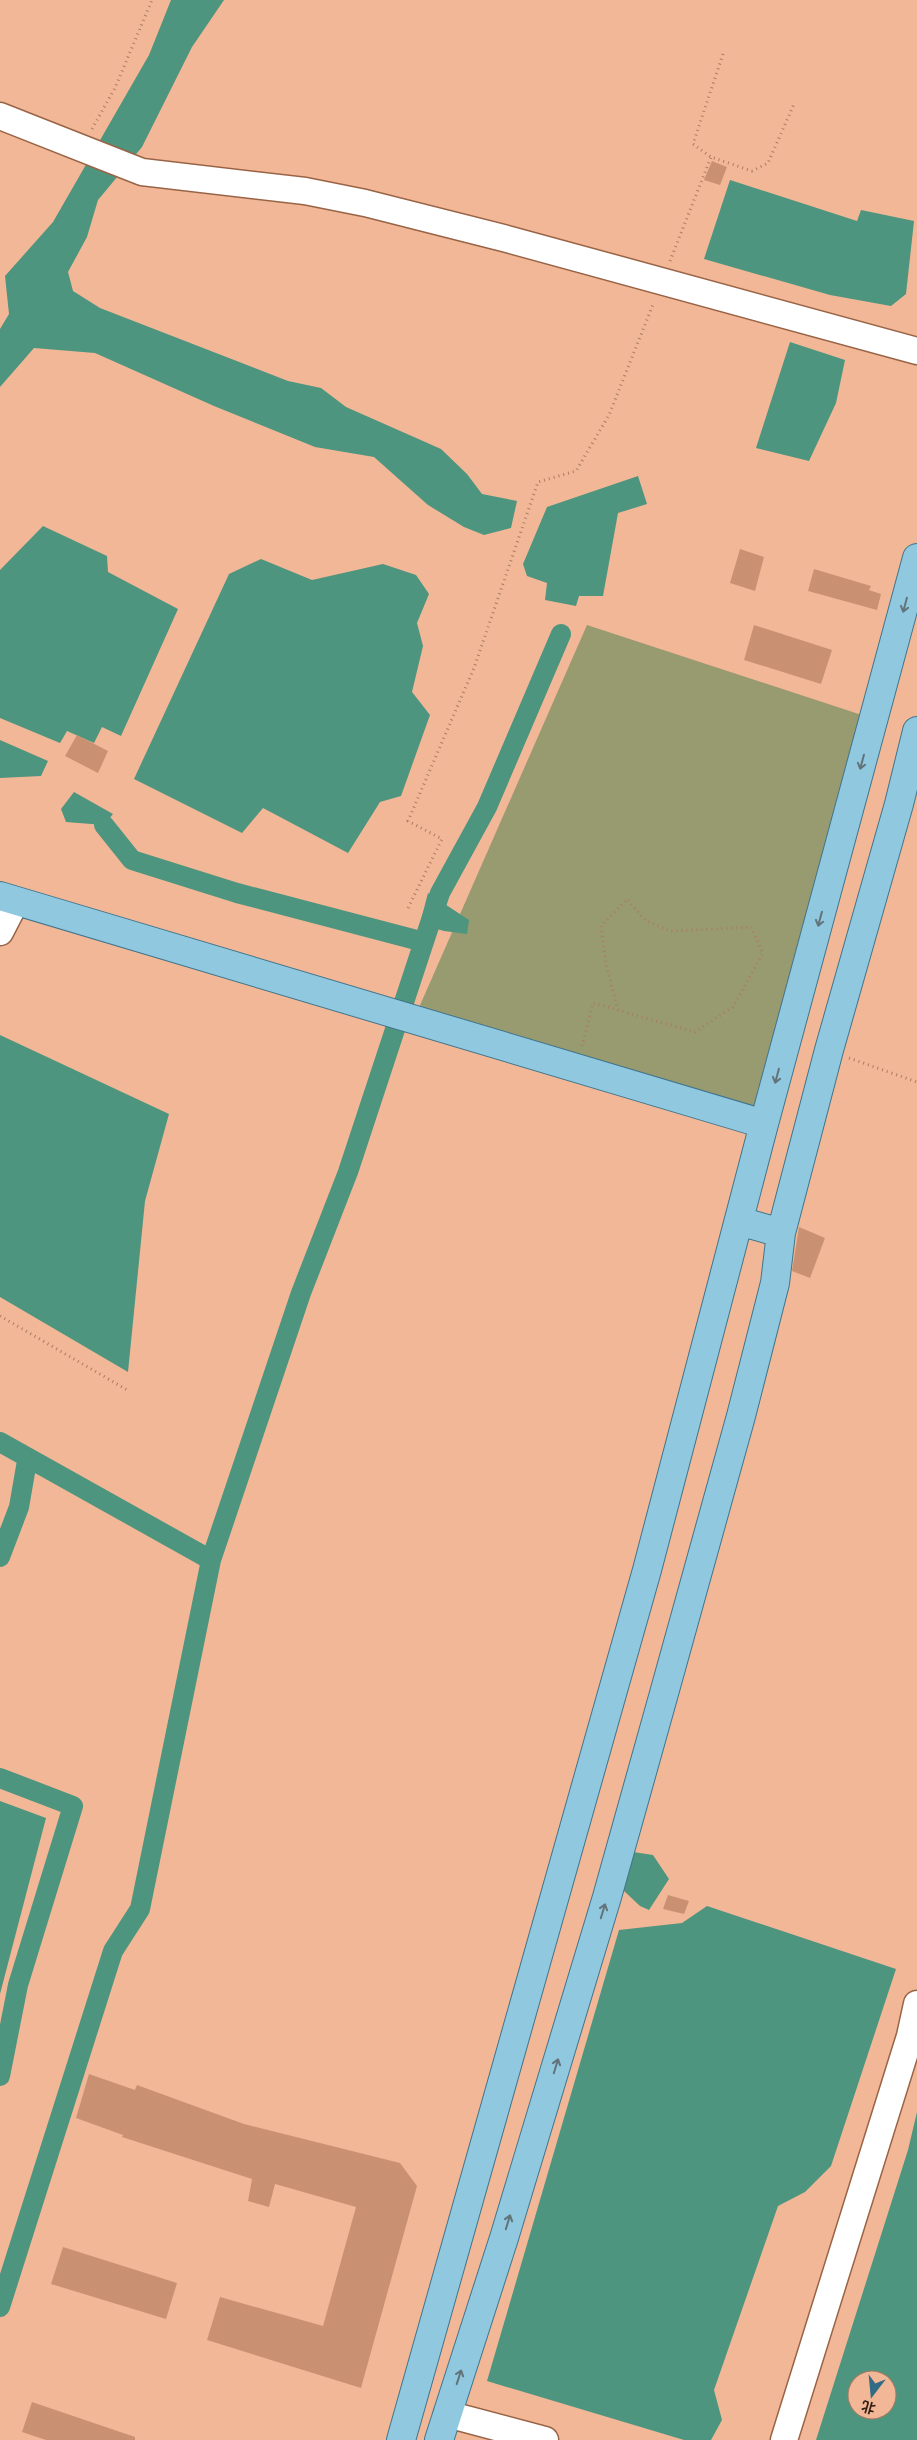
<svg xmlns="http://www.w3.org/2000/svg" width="917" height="2440" font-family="Signika,'Noto Sans SC',sans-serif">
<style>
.green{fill:#989a70}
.water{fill:#4d957e;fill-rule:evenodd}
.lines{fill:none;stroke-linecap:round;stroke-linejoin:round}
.canal{stroke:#4d957e;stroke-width:20}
.building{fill:#c99172}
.minor-casing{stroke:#996446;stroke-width:29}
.major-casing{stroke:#40758b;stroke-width:30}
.path{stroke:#a97d64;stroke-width:3;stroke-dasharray:1 4;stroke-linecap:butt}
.minor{stroke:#fff;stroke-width:26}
.major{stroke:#90c8e0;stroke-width:28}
.oneway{stroke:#62747a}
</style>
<rect width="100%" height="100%" fill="#f2b797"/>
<path class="green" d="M 587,625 L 874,719 L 764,1124 L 414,1019 Z"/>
<path class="water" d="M 171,0 L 224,0 L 192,47 L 142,147 L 98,200 L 87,237 L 68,272 L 73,291 L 100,308 L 288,381 L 321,388 L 346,407 L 441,449 L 467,474 L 482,494 L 517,501 L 511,528 L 484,535 L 464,527 L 428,505 L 374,457 L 315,447 L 214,406 L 95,353 L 34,348 L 0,387 L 0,329 L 9,314 L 5,276 L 53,222 L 149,55 Z
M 730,180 L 857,221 L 861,210 L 914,221 L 906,294 L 891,306 L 830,295 L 704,259 Z
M 790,342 L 845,360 L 836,403 L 809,461 L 756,448 Z
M 638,476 L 647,504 L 618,513 L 603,596 L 579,596 L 576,606 L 545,600 L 547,583 L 527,576 L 523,564 L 547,507 Z
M 43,526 L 107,556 L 108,572 L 178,609 L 121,736 L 102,727 L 94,743 L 67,731 L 60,743 L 0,718 L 0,570 Z
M 261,559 L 312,580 L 383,564 L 416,575 L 429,594 L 417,623 L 423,646 L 412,692 L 430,715 L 401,796 L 380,802 L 348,853 L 263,808 L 242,833 L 134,779 L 229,574 Z
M 0,740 L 48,761 L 41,776 L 0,778 Z
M 74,792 L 113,814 L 104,825 L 66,822 L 61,809 Z
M 428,893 L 469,920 L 467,934 L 444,931 L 420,924 Z
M 0,1035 L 169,1114 L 145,1201 L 128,1372 L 0,1297 Z
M 0,1801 L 46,1818 L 0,1994 Z
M 633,1852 L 653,1855 L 669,1879 L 649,1910 L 640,1906 L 623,1890 Z
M 707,1906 L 896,1969 L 831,2166 L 805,2192 L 778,2206 L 714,2390 L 722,2420 L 711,2440 L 684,2440 L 487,2381 L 619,1930 L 682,1923 Z
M 917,2112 L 917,2440 L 816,2440 L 908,2150 ZM 857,2380 L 887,2380 L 887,2410 L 857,2410 Z"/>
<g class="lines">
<path class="canal" d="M 104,825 L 132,860 L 237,893 L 424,942
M 0,1442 L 211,1560
M 0,1557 L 19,1507 L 27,1461
M 0,1778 L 73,1806 L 18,1985 L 0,2076
M 0,2307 L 113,1951 L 140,1909 L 211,1560 L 301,1293 L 348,1172 L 440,893 L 487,807 L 561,634"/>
</g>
<path class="building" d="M 712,161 L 727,167 L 720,185 L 704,180 Z
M 740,549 L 764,557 L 755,591 L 730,583 Z
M 814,569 L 871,586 L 869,590 L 881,594 L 877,610 L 808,591 Z
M 754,625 L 832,650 L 821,684 L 744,660 Z
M 77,735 L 108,751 L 98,773 L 65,756 Z
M 799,1227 L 825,1238 L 810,1278 L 792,1271 Z
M 668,1895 L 689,1901 L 684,1914 L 663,1909 Z
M 89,2074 L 135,2090 L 137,2085 L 244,2124 L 400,2163 L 417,2186 L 361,2388 L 207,2340 L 220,2297 L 323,2326 L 356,2207 L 275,2184 L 269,2207 L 248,2201 L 252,2179 L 122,2137 L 123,2135 L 76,2118 Z
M 63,2247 L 177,2283 L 166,2319 L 51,2284 Z
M 32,2402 L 135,2437 L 135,2440 L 46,2440 L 22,2432 Z"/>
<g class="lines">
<g class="minor-casing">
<path id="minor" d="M 0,116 L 142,172 L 305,191 L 365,203 L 507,239 L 917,351
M 0,932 L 16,901
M 447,2414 L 545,2440
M 784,2440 L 910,2036 L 917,2004"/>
</g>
<g class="major-casing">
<path id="major" d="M 0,896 L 764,1124
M 739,1221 L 781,1233
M 401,2440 L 647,1570 L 764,1124 L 917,558
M 439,2440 L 504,2238 L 607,1897 L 663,1697 L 741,1416 L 775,1283 L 781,1233 L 829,1050 L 899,804 L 917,731"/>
</g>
<path class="path" d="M 723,54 L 693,144 L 711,157 L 752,171 L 768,163 L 794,104
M 92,129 L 115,88 L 152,0
M 670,261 L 711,157
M 408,908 L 442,839 L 408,821 L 474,668 L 538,482 L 576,471 L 609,415 L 654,302
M 582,1046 L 593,1003 L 695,1032 L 733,1007 L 763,953 L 751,927 L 670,931 L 645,920 L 627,899 L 601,926 L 606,964 L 618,1010
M 849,1058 L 917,1082
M 0,1316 L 129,1391"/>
<use href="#minor" class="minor"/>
<use href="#major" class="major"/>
</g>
<defs><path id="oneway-shaft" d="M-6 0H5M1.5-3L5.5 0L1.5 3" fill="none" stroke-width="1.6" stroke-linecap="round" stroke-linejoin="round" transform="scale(1.25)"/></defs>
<g class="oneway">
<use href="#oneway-shaft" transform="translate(905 605) rotate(105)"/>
<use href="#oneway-shaft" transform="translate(862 762) rotate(105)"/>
<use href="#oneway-shaft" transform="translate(820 919) rotate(105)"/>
<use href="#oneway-shaft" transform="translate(777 1076) rotate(105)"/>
<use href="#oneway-shaft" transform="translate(603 1911) rotate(-73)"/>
<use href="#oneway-shaft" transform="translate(556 2066) rotate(-73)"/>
<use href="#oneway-shaft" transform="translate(508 2222) rotate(-73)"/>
<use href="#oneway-shaft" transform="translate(459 2377) rotate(-72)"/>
</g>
<g transform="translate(872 2395) rotate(196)"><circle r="24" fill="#f2b797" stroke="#a67a62"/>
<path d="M0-4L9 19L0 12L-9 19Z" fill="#326b84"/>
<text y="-8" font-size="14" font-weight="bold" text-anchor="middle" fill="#351f13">北</text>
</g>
</svg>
